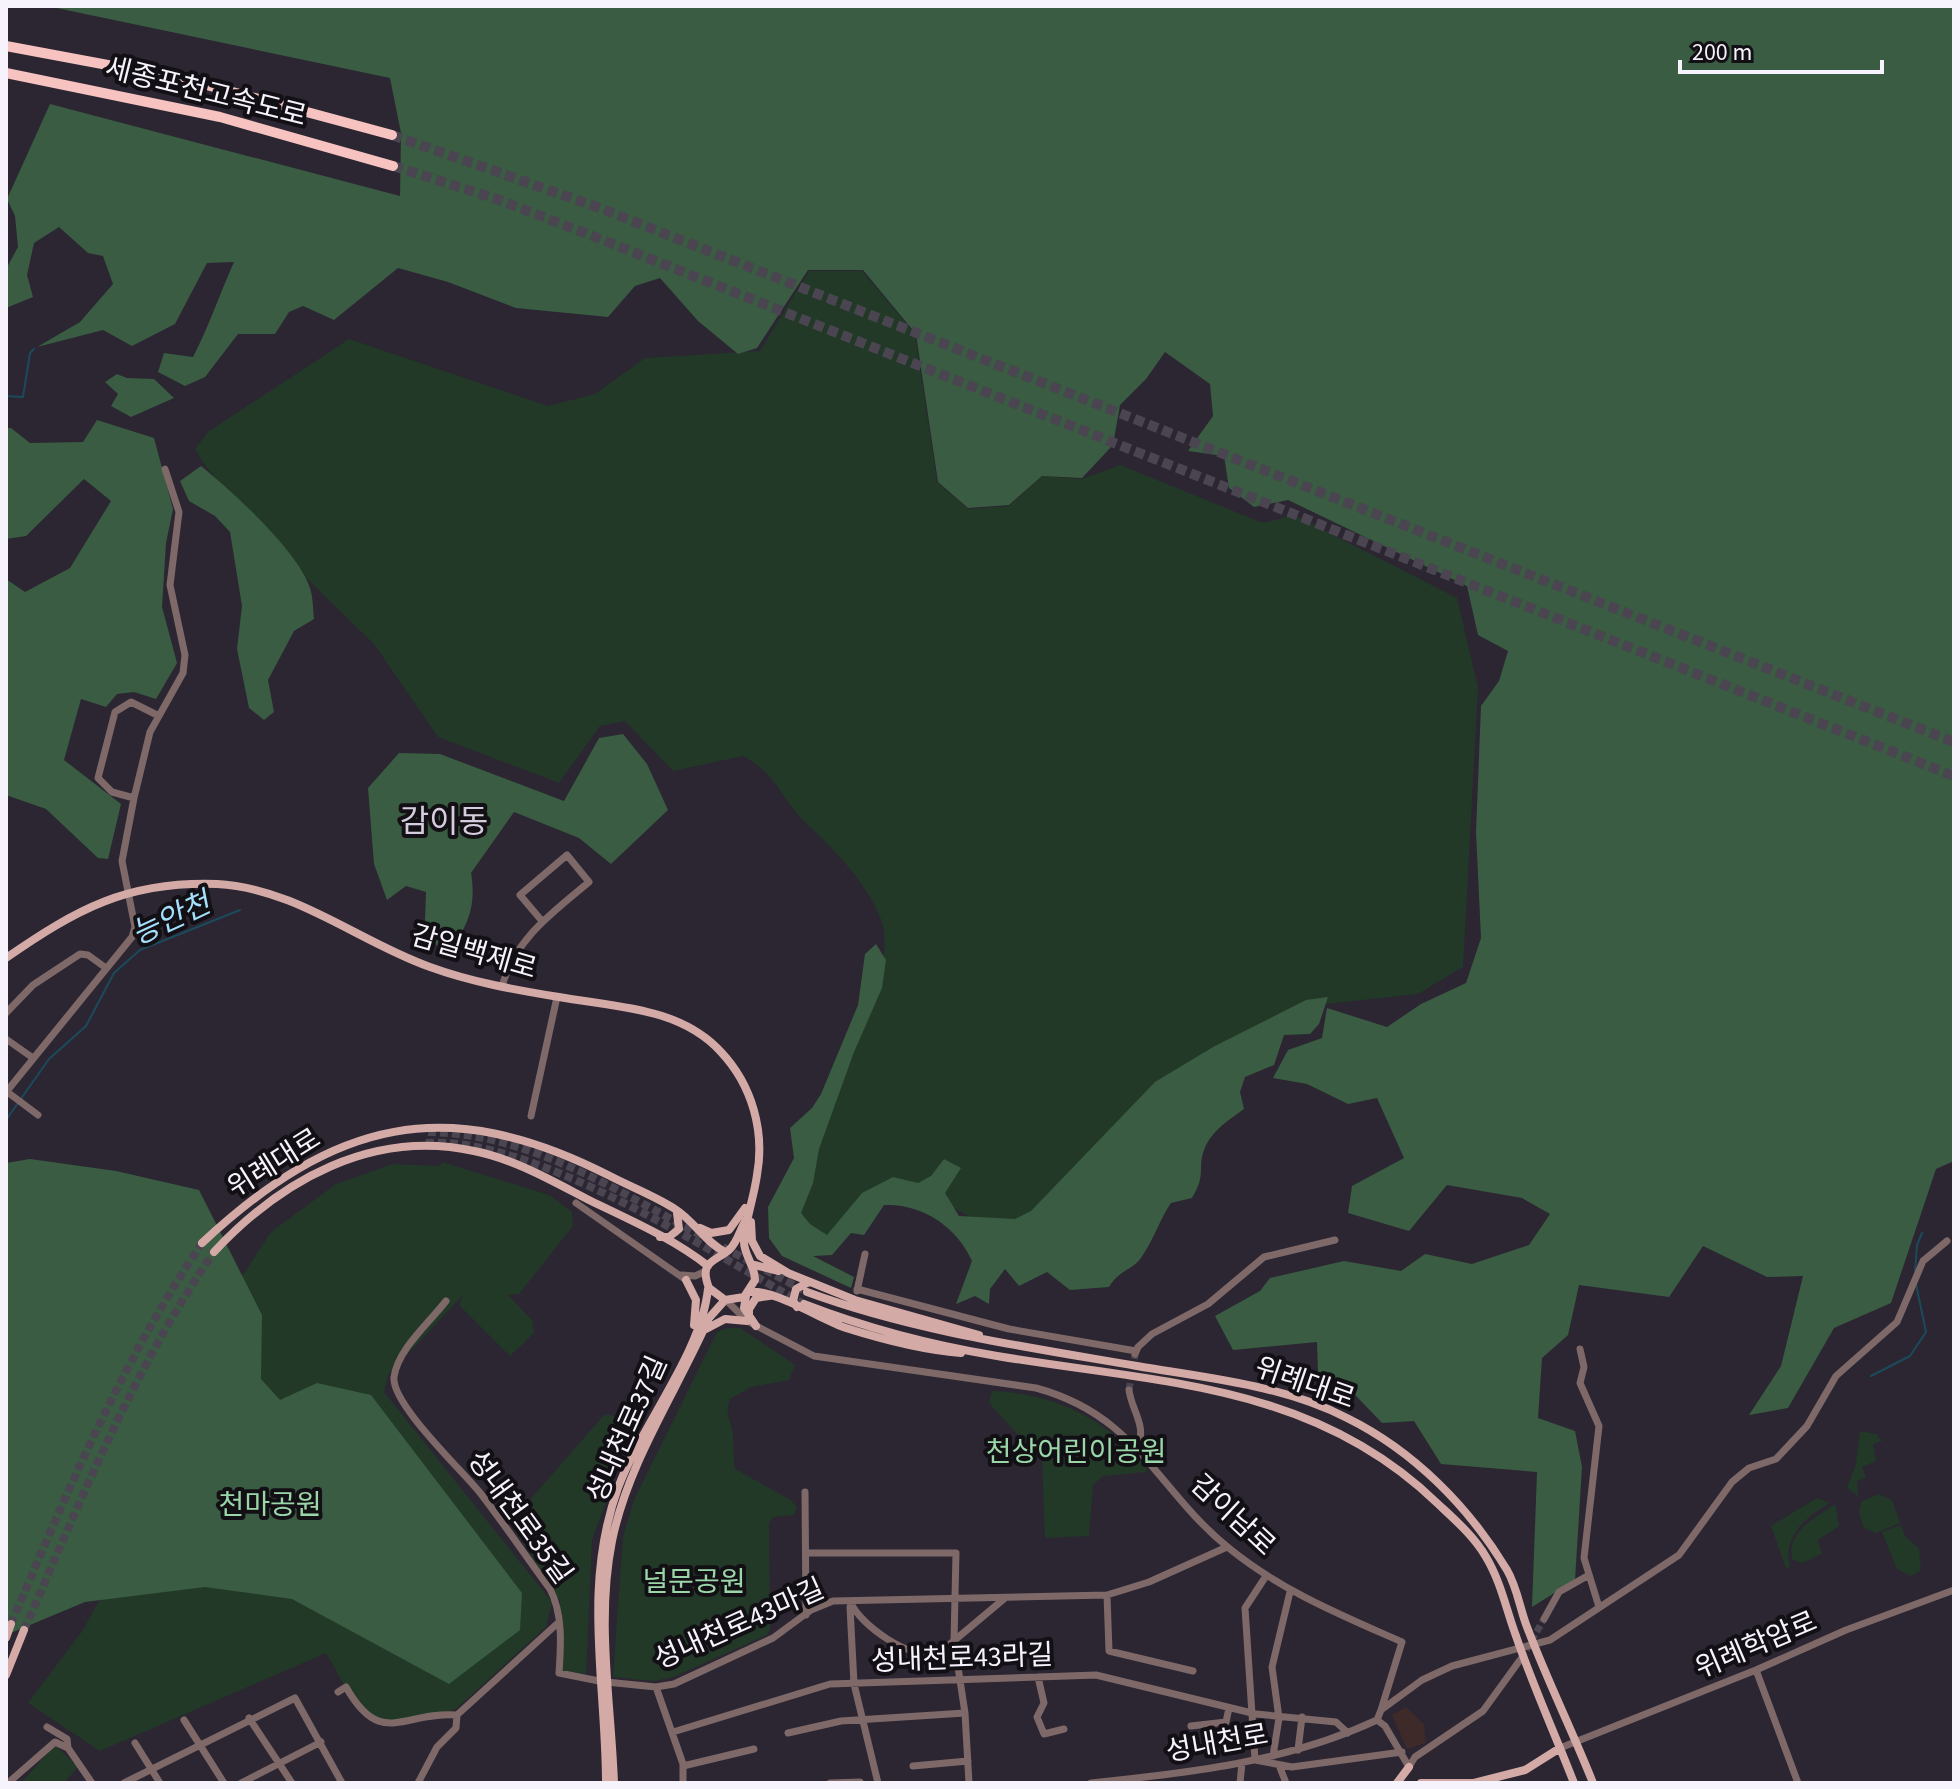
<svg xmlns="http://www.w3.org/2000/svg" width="1960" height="1789" font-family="'Source Sans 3','Noto Sans KR',sans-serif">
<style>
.industrial{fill:#3e2a29}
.green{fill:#223928}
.forest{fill:#395c42}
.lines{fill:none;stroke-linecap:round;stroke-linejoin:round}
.stream{stroke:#1c4a5d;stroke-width:2}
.minor-tunnel{stroke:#4a4550;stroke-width:7;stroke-dasharray:7 3.5;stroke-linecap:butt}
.major-tunnel{stroke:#4a4550;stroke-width:8;stroke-dasharray:8 4;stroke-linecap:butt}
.highway-tunnel{stroke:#4a4550;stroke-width:10;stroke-dasharray:10 5;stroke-linecap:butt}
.minor{stroke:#7e6968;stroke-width:7}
.major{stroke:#d4aaa7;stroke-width:8}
.highway{stroke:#f7c3c0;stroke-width:10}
.labels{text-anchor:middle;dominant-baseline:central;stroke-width:8;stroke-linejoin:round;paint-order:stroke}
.street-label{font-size:28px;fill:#f7f3fc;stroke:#131015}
.park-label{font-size:28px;fill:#9ad6a8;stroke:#131015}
.water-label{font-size:30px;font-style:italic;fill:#a4dffb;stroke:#131015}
.quarter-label{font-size:32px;fill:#d5cddd;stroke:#131015}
</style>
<rect width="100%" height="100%" fill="#2b2632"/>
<path class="industrial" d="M 1406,1707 L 1424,1724 L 1426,1743 L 1407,1749 L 1392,1715 Z"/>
<path class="green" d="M 809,271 L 862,271 L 915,334 L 937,482 L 968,509 L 1009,506 L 1042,476 L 1082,479 L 1120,465 L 1263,523 L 1294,515 L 1457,598 L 1478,688 L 1463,967 L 1418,994 L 1316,1005 L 1029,1229 L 1000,1234 L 922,1190 L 879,1183 L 831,1247 L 795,1212 C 802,1183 807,1151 818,1123 C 837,1073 903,969 880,917 C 864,879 834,850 805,822 C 778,795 779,776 743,756 L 673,771 L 625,721 L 600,726 L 559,783 L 438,737 L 374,644 L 304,576 L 206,467 L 195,449 L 208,432 L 349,339 L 548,406 L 595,394 L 645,358 L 760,351 Z
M 442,1162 L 549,1195 L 572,1212 L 573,1226 L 519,1294 L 508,1295 L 532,1320 L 534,1333 L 510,1356 L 459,1305 L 463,1295 L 388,1375 L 384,1392 L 552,1602 L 546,1627 L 456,1709 C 431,1719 387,1729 365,1711 C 349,1699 337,1670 326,1653 L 100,1751 L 28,1703 L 83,1630 L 121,1560 L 6,1328 L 237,1284 L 271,1232 L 336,1184 L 393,1164 L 439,1166 Z
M 727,1328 L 740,1328 L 795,1365 L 789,1380 L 751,1387 L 730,1399 C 724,1418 731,1418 733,1434 C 734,1445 733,1456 735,1469 L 791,1500 L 797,1508 L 794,1515 L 774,1517 L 769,1523 L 770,1629 L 767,1635 L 673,1677 L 655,1681 L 613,1677 L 623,1537 L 634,1500 L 717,1332 Z
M 992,1391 C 1053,1393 1110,1420 1147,1469 L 1146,1472 L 1103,1476 L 1093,1485 L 1089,1536 L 1045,1538 L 1042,1461 L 989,1403 Z
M 604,1415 L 612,1415 L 632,1427 L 631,1432 L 592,1540 L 586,1674 L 562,1671 L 560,1601 L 514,1529 L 515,1517 Z
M 1860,1431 L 1876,1434 L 1882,1441 L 1873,1444 L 1876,1461 L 1862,1467 L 1866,1478 L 1857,1481 L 1858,1496 L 1847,1488 L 1856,1464 Z
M 1878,1494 L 1892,1500 L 1900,1523 L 1875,1533 L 1864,1528 L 1859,1513 L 1861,1502 Z
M 1817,1498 L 1830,1503 C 1806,1517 1782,1536 1790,1567 L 1786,1568 L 1771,1526 Z
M 1835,1504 L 1839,1526 L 1818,1540 L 1822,1554 L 1802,1563 L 1792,1559 C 1786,1531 1816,1518 1835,1504 Z
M 1901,1525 L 1905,1536 L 1919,1549 L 1921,1570 L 1911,1576 L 1897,1569 L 1882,1532 Z
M 55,1745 L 78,1767 L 64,1783 L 21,1783 Z"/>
<path class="forest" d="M 47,6 L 1954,6 L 1954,1161 L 1936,1169 L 1891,1303 L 1834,1328 L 1788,1408 L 1749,1415 L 1781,1366 L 1803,1276 L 1767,1277 L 1703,1246 L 1669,1297 L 1579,1285 L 1568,1335 L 1542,1358 L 1538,1418 L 1575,1431 L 1582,1467 L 1575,1580 L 1532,1607 L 1537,1472 L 1441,1464 L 1414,1421 L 1382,1423 L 1340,1379 L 1318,1372 L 1317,1342 L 1233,1350 L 1215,1316 L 1260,1291 L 1270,1278 L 1344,1261 L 1401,1271 L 1425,1254 L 1472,1264 L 1529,1245 L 1550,1214 L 1522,1198 L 1447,1185 L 1409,1231 L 1348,1213 L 1352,1186 L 1404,1158 L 1377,1098 L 1348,1104 L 1307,1084 L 1273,1078 L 1288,1050 L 1322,1038 L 1327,1008 L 1387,1027 L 1421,1004 L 1466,983 L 1481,938 L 1476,832 L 1481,706 L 1499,681 L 1508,651 L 1478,635 L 1467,586 L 1288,500 L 1254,507 L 1229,488 L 1224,456 L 1188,451 L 1213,416 L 1210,384 L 1165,352 L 1146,379 L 1120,405 L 1113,445 L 1082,478 L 1042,476 L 1009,505 L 968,508 L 938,482 L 916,334 L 863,270 L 808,270 L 757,348 L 738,354 L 698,321 L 660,278 L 635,286 L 608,317 L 516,308 L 448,282 L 398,268 L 334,320 L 303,306 L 289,312 L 275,334 L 238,334 L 205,377 L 185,386 L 158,372 L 164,353 L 193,357 C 209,326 220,293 234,262 L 207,263 L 175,324 L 132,346 L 103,330 L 37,347 L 80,322 L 113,284 L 103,256 L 88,253 L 59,227 L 34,243 L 27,275 L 33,297 L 6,308 L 6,269 L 18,247 L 15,216 L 7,199 L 50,104 L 400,196 L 401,133 L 390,78 Z
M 117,374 L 127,378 L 154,379 L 174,398 L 131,417 L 111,406 L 118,394 L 105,382 Z
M 97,420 L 154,438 L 173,509 L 166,543 L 162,607 L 177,663 L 156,699 L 134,692 L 117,694 L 106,707 L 81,699 L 64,760 L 121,804 L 108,859 L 98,858 L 46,809 L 6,795 L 6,579 L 25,592 L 70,568 L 111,501 L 84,479 L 26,536 L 6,539 L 6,428 L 11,428 L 30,443 L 83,442 Z
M 201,466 C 232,491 298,551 310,588 C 313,597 313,609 314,619 L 294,631 L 268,680 L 274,712 L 264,720 L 249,708 L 237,649 L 242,606 L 230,532 L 215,516 L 189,501 L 180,481 Z
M 623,734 L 647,764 L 668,810 L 611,864 L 579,838 L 514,812 L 471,873 C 477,906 467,935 441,955 L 425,920 L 426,892 L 406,886 L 387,900 L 374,864 L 368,788 L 399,753 L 440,754 L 564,801 L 599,738 Z
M 876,944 L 886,960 L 882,988 L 854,1052 L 819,1149 L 813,1183 L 801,1213 L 810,1224 L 827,1235 L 862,1193 L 893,1177 L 918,1183 L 931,1176 L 944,1159 L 961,1168 L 945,1193 L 959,1216 L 1015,1219 L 1031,1211 L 1155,1082 L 1213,1047 L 1306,1000 L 1328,997 L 1319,1024 L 1310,1034 L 1284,1035 L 1274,1065 L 1245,1077 L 1240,1092 L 1244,1109 C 1229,1120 1211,1131 1204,1150 C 1197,1169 1207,1173 1192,1198 L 1171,1203 C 1161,1217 1153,1241 1141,1258 C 1131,1271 1119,1270 1109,1287 L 1070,1290 L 1047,1272 L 1019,1286 L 1005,1269 L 990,1289 L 989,1304 L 975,1296 L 956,1304 L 972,1261 C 957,1227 922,1203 884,1205 L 864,1235 L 851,1233 L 832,1255 L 813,1256 L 854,1277 L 851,1288 L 782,1256 L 769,1238 L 768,1207 L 794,1158 L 790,1128 L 812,1108 L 821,1094 L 858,1005 L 865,954 Z
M 30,1159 L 116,1171 L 199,1190 L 262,1315 L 261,1379 L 280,1400 L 317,1383 L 371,1395 L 522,1593 L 520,1630 L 449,1684 L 292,1599 L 205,1587 L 85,1602 L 6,1635 L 6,1163 Z"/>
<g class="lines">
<path class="stream" d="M 6,396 L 23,397 L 30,353 L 34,349
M 6,1120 L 49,1059 L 86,1026 L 114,973 L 140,950 L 240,910
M 1915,1273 L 1917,1245 L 1922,1233
M 1871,1376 L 1910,1356 L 1926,1332 L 1916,1284"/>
<path class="minor-tunnel" d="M 1129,1390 L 1135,1355
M 1521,1659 L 1544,1619"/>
<path class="major-tunnel" d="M 428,1132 C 529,1133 618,1191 704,1237
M 426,1143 C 535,1136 708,1251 804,1304
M 723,1247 L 803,1290
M 11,1624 C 67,1492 121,1363 202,1243
M 24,1630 C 81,1500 133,1369 214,1252"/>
<path class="highway-tunnel" d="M 392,135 L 597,207 L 1954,742
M 393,166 L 494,198 L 590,235 L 1954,776"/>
<path class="minor" d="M 134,798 L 112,792 L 98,778 L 115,712 L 131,702 L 159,716
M 502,986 C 516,938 552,913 589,882 L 567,855 L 520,895 L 542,921
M 6,1013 L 33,985 L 80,954 L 88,955 L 106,968
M 6,1039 L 33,1058
M 6,1091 L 38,1115
M 7,1091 L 132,937 L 135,927 L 122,861 L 134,798 L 150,732 L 183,673 L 185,655 L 170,585 L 179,512 L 165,469
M 531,1116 L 557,997
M 576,1203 L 686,1280
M 682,1275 L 695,1276 L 706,1271
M 857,1289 L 1009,1329 L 1136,1351
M 857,1291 L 865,1254
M 446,1301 C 429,1323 398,1349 394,1377 C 391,1404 463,1471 481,1494 C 505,1525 527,1558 550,1589 C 563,1614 561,1645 559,1673 L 599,1681
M 727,1301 L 747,1321 L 814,1356 L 1036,1388 C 1139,1416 1156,1490 1230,1549 C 1282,1591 1341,1615 1402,1642 L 1381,1710
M 1580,1349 L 1584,1367 L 1580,1383 L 1599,1426 L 1584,1558 L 1599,1607
M 1135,1354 L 1138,1347 L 1152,1334 L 1208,1304 L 1264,1257 L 1335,1240
M 1129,1390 C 1131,1409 1148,1428 1137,1446
M 805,1492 L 806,1615
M 806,1553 L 956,1553 L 954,1641 L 965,1713 L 969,1783
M 1266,1576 L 1245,1608 L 1255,1760 L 1292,1767 L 1402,1752
M 1107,1595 L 1109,1651 L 1193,1671
M 850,1601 C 860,1626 910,1659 937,1655 L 1005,1598
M 850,1607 L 854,1684 L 878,1783
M 1544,1619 L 1559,1592 L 1589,1575
M 1756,1670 L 1798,1783
M 1038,1677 L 1044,1703 L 1037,1717 L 1044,1734 L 1064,1729
M 606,1682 L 656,1687 L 674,1684 L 773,1638 L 811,1610 L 833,1601 L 1107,1595 L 1149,1582 L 1227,1547
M 656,1687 L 683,1764 L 683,1783
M 338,1692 L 346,1687 C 381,1749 403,1711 457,1715
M 249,1718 L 292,1783
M 184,1720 L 224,1783
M 1377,1720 L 1381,1710 L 1422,1680 L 1452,1666 L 1550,1640 L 1679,1555 L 1732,1482 L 1749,1468 L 1776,1459 L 1807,1426 L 1836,1376 L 1897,1322 L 1923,1261 L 1947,1241
M 1191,1726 L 1226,1722 L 1229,1708
M 47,1727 L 67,1739 L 68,1748 L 92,1783
M 673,1732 L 830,1684 L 1096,1675 L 1256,1714 L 1336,1722 L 1348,1733
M 788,1733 L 841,1721 L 965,1713
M 135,1743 L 160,1783
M 1560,1748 L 1756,1670 L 1846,1630 L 1954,1590
M 1298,1750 L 1302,1717
M 1273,1756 L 1279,1718 L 1272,1667 L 1290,1592
M 1279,1765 L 1286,1783
M 1410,1765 L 1415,1757 L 1483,1711 L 1520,1660
M 683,1766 L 754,1749
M 913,1766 L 968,1761
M 8,1783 L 55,1742 L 68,1748
M 124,1783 L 295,1698 L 342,1783
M 241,1783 L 321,1742
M 418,1783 L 437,1747 L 456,1728 L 457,1715 L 559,1622
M 830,1783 L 860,1782
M 1091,1783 C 1189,1773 1287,1762 1377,1720 L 1385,1726 L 1409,1767
M 1240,1783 L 1242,1763"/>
<path class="major" d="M 6,958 C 77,909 127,881 217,884 C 296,888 359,942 430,967 C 471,982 516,990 559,997 C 615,1007 680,1007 721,1052 C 752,1085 765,1131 757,1175 C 754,1197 746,1218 744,1240 C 743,1255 755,1264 755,1280 L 744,1297 L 725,1300 L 709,1288 C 698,1260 716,1262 730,1249 C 738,1241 740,1229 746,1220
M 751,1222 L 752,1241 L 760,1256 L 788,1273 L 855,1300 L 979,1335
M 700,1228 L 711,1233 L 729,1230 L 745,1208
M 660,1237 L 669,1237 L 679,1229 L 677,1213
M 202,1243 C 334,1120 446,1092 610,1176 C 631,1187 655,1196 675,1209 C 694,1221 705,1242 725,1252
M 214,1252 C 281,1180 372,1129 474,1151 C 515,1159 554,1182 591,1201 C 630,1220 674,1239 708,1266
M 751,1264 L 778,1271
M 686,1280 L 696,1300 L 694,1325
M 749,1292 C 772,1288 822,1320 846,1328 C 884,1340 922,1350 961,1353
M 807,1292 C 913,1331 1026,1347 1137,1366 C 1207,1378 1283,1385 1347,1418 C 1414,1451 1469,1507 1507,1570 C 1517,1587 1520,1609 1527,1627 C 1547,1680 1572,1730 1593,1783
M 746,1296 L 744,1308 L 756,1326
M 804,1304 C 866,1328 931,1345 997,1356 C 1158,1383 1313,1383 1437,1503 C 1454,1519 1474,1536 1486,1557 C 1501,1582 1506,1609 1516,1636 C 1533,1686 1555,1734 1574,1783
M 797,1307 L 793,1301 L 796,1289 L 809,1282
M 749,1318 L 749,1309 L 756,1298 L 769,1296
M 706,1329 L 725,1319 L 747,1321
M 6,1638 L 11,1624
M 6,1675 L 24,1630
M 606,1783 C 606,1682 582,1587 618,1488 C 641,1425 701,1354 708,1289
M 614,1783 C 611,1702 596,1621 612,1541 C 628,1462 677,1391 709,1318 L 725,1300
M 1397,1783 L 1409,1767
M 1421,1783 L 1473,1783
M 1474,1783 L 1525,1770 L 1560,1748"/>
<path class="highway" d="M 6,46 L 188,80 L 392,135
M 6,73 L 220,117 L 393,166"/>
</g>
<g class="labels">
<g class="street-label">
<text transform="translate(206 92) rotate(14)">세종포천고속도로</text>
<text transform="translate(474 952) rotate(16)">감일백제로</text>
<text transform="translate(274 1163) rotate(-32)">위례대로</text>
<text transform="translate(1305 1383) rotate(19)">위례대로</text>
<text transform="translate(627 1429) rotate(-66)">성내천로37길</text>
<text transform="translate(1233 1515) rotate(43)">감이남로</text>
<text transform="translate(520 1517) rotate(54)">성내천로35길</text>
<text transform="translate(739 1624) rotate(-24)">성내천로43마길</text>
<text transform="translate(1756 1645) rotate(-23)">위례학암로</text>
<text transform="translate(962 1658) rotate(-2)">성내천로43라길</text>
<text transform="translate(1217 1743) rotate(-10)">성내천로</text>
</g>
<g class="park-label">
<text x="1076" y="1452">천상어린이공원</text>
<text x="270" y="1505">천마공원</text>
<text x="694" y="1582">널문공원</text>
</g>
<g class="water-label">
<text transform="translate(171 919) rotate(-25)">능안천</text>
</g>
<g class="quarter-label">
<text x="444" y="822">감이동</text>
</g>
</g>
<rect width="1960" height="1789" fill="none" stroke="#f7f3fc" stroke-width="16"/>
<path d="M1680 60v12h202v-12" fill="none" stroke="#f7f3fc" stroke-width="4"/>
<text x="1692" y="60" font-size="24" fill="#f7f3fc" stroke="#131015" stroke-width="6" paint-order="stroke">200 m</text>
</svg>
